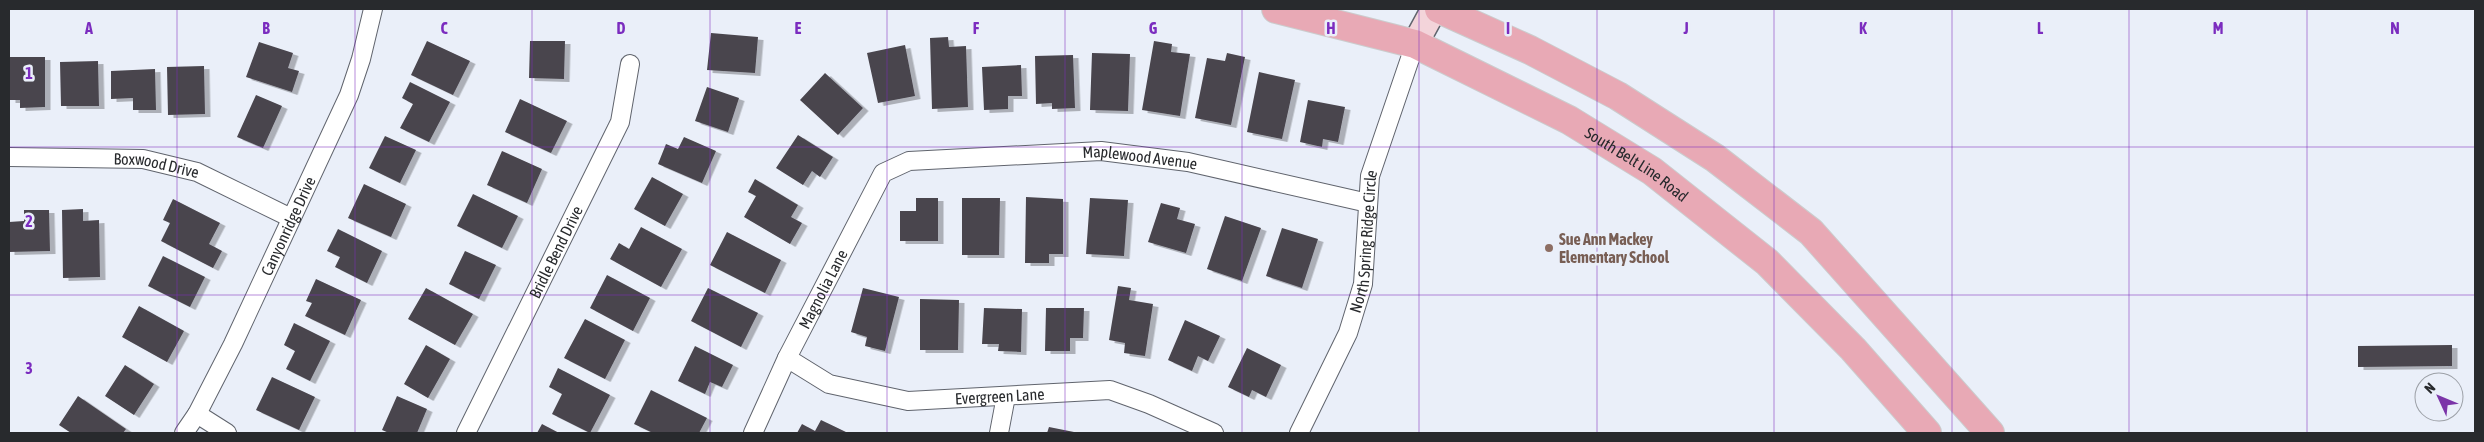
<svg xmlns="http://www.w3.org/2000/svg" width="2484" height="442" font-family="'Asap Condensed',sans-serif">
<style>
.building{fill:#49454d;filter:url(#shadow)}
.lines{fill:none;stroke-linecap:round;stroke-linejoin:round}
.street-casing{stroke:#60646d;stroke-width:20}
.secondary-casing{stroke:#60646d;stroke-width:28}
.primary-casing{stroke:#cbcccd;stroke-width:30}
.street{stroke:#fff;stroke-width:18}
.secondary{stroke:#f3d4da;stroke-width:25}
.primary{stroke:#e8a9b5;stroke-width:28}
.grid{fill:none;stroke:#7b2cbf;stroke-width:1;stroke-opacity:0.55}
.education-dot{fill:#8d6e63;stroke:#eaeff9;stroke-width:2}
.labels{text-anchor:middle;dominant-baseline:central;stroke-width:5;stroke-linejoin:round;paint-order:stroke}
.street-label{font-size:16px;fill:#282a2d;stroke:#eaeff9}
.education-label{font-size:16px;font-weight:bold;fill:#785e54;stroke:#eaeff9;text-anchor:start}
.grid-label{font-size:16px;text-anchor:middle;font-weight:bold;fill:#7b2cbf;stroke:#eaeff9;stroke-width:5;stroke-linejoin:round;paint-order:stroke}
</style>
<defs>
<filter id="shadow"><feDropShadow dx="5.5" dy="3" stdDeviation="0" flood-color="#0004"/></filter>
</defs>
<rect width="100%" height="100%" fill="#eaeff9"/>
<path class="building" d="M 711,33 L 758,37 L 755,73 L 707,70 Z
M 948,37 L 949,47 L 966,46 L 968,107 L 932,109 L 930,38 Z
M 427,41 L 470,61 L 453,95 L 411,75 Z
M 530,41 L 565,41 L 564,79 L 529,78 Z
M 1154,41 L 1172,44 L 1171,52 L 1190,54 L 1180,116 L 1142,110 Z
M 259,42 L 293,53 L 288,68 L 299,71 L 292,92 L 246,77 Z
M 905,45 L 915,96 L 878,103 L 867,53 Z
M 1092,53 L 1130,54 L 1128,111 L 1090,110 Z
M 1227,53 L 1245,57 L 1231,125 L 1195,118 L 1207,58 L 1225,61 Z
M 1073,55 L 1075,108 L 1052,109 L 1052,103 L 1036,104 L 1035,56 Z
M 9,57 L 45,57 L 45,107 L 20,108 L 20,100 L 10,100 Z
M 98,61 L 99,106 L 61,106 L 60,62 Z
M 1021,65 L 1022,96 L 1008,96 L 1008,109 L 984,110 L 982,67 Z
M 204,66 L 205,114 L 168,115 L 167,67 Z
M 155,69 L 156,110 L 133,110 L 133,98 L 111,99 L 111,71 Z
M 1259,72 L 1295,80 L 1282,139 L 1247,132 Z
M 825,73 L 863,108 L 838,135 L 800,100 Z
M 410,82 L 450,102 L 429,142 L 400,128 L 413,104 L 402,98 Z
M 707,87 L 739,98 L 728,132 L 695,121 Z
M 256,95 L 282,106 L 263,148 L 237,137 Z
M 520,99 L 567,121 L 551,153 L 505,132 Z
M 1308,100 L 1345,107 L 1338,142 L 1323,139 L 1322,147 L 1300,142 Z
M 798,135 L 833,157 L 820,177 L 812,171 L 803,185 L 776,168 Z
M 385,136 L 416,150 L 400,183 L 369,168 Z
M 684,137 L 716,151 L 702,183 L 658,164 L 666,144 L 678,149 Z
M 502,151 L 542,169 L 527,203 L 487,185 Z
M 652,177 L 683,194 L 665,226 L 634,209 Z
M 755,179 L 798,205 L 791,217 L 802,223 L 790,244 L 744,217 L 756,196 L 748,192 Z
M 364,184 L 406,204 L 391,237 L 348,218 Z
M 473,194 L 518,216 L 502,248 L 457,226 Z
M 1026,197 L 1063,199 L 1063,254 L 1049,254 L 1049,263 L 1025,263 Z
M 916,198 L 938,198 L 938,241 L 900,241 L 900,211 L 916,211 Z
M 962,198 L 1000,198 L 999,255 L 962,255 Z
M 1090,198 L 1128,200 L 1124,256 L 1086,254 Z
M 173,199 L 220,223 L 209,244 L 222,251 L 213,268 L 161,241 L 170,223 L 163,220 Z
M 1161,203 L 1180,208 L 1177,219 L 1195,224 L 1186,253 L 1148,242 Z
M 83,209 L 83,221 L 99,220 L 100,277 L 63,278 L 62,210 Z
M 24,210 L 49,210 L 50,251 L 9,252 L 9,222 L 24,221 Z
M 1225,216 L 1261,228 L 1242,281 L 1207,269 Z
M 641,227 L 682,249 L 661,287 L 610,259 L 619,243 L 629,249 Z
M 1282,228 L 1318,239 L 1302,288 L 1266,276 Z
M 338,229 L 382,251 L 367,283 L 335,267 L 340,257 L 327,251 Z
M 727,232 L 781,260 L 765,293 L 710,265 Z
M 465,251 L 496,265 L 479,299 L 449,284 Z
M 163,256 L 205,277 L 190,307 L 148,286 Z
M 607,275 L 650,298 L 633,331 L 590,308 Z
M 316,279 L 361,300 L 345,335 L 305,316 L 312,303 L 306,301 Z
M 1118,286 L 1131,288 L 1129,300 L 1153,304 L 1145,356 L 1124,353 L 1125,343 L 1109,340 Z
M 426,288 L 473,314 L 455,345 L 408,319 Z
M 708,288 L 758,313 L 741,347 L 691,321 Z
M 863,288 L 899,297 L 885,351 L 865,346 L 867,337 L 851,332 Z
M 920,299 L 959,300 L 958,350 L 920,350 Z
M 139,306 L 184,331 L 167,362 L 122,337 Z
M 984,308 L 1022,309 L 1021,352 L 998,351 L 999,344 L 982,344 Z
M 1046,308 L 1084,308 L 1083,338 L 1070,338 L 1070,351 L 1045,351 Z
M 585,319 L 625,340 L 605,379 L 564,358 Z
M 1185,320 L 1220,336 L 1208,361 L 1198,356 L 1192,371 L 1168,360 Z
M 294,323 L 330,341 L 310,381 L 286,369 L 295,351 L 284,345 Z
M 426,345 L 450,359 L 428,398 L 404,384 Z
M 2452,345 L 2452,366 L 2358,367 L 2358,346 Z
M 695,346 L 733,365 L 722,387 L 710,382 L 705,394 L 678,381 Z
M 1247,348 L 1281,365 L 1266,397 L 1252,390 L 1249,397 L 1228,387 Z
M 125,365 L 154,384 L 134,415 L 105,396 Z
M 558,368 L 610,395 L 590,433 L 552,414 L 562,394 L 549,387 Z
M 272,377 L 315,397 L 299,430 L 256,410 Z
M 651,390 L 707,418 L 699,433 L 653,433 L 634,424 Z
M 78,396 L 126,429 L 123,433 L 71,433 L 59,425 Z
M 397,396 L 427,409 L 417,433 L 389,433 L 382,430 Z
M 821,420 L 848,433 L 797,433 L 802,424 L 815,431 Z
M 542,424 L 559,433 L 537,433 Z
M 1049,427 L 1074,432 L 1074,433 L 1047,433 Z"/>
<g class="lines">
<g class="street-casing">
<g id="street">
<path id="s1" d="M 9,157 L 143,159 L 197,172 L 291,218"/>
<path id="s2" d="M 787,358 L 829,384 L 908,401 L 1110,390 L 1149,404 L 1214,433"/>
<path d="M 197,414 L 227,433"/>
<path id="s3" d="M 184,433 L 197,414 L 233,344 L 349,95 L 361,59 L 373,9"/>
<path id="s4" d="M 466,433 L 620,122 L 630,64"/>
<path id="s5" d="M 753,433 L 787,358 L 883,173 L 909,161 L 1101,151 L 1188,162 L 1368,203"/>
<path d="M 999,433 L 1006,396"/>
<path id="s6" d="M 1299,433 L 1348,333 L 1363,284 L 1370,176 L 1415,44"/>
</g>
</g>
<g class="secondary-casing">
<path id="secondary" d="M 1415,44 L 1434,9"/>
</g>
<g class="primary-casing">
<g id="primary">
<path id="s7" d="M 1276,9 L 1415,44 L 1569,120 L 1652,171 L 1767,262 L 1853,349 L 1927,433"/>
<path d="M 1439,9 L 1530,50 L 1618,96 L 1715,158 L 1811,232 L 1990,433"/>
</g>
</g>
<use href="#street" class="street"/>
<use href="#secondary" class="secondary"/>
<use href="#primary" class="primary"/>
</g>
<path class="grid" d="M 177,9 L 177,433M 355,9 L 355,433M 532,9 L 532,433M 710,9 L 710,433M 887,9 L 887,433M 1065,9 L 1065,433M 1242,9 L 1242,433M 1419,9 L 1419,433M 1597,9 L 1597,433M 1774,9 L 1774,433M 1952,9 L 1952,433M 2129,9 L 2129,433M 2307,9 L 2307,433M 9,147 L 2475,147M 9,295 L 2475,295"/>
<circle class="education-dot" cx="1549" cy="248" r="5"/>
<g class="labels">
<g class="street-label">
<text stroke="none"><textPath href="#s5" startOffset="551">Maplewood Avenue</textPath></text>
<text stroke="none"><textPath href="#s7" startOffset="396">South Belt Line Road</textPath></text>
<text stroke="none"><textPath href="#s1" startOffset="148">Boxwood Drive</textPath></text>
<text stroke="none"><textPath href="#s3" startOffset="232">Canyonridge Drive</textPath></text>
<text stroke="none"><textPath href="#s6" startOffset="205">North Spring Ridge Circle</textPath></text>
<text stroke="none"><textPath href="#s4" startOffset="202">Bridle Bend Drive</textPath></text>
<text stroke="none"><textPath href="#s5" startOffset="160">Magnolia Lane</textPath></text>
<text stroke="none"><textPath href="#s2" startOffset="222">Evergreen Lane</textPath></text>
</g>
<g class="education-label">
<text x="1559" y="239">Sue Ann Mackey<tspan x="1559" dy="18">Elementary School</tspan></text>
</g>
</g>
<g class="grid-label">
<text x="89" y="34">A</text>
<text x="266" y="34">B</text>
<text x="444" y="34">C</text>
<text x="621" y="34">D</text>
<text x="798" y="34">E</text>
<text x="976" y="34">F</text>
<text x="1153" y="34">G</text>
<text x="1331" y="34">H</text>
<text x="1508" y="34">I</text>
<text x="1686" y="34">J</text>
<text x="1863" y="34">K</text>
<text x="2040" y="34">L</text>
<text x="2218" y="34">M</text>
<text x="2395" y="34">N</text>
<text x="29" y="79">1</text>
<text x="29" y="227">2</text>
<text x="29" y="374">3</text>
</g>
<rect width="2484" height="442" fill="none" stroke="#282a2d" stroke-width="20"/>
<g transform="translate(2439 397) rotate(314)"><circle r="24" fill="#eaeff9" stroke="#9ca0a7"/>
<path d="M0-4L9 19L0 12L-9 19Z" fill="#7b35a8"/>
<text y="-8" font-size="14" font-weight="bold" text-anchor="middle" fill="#282a2d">N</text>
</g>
</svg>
